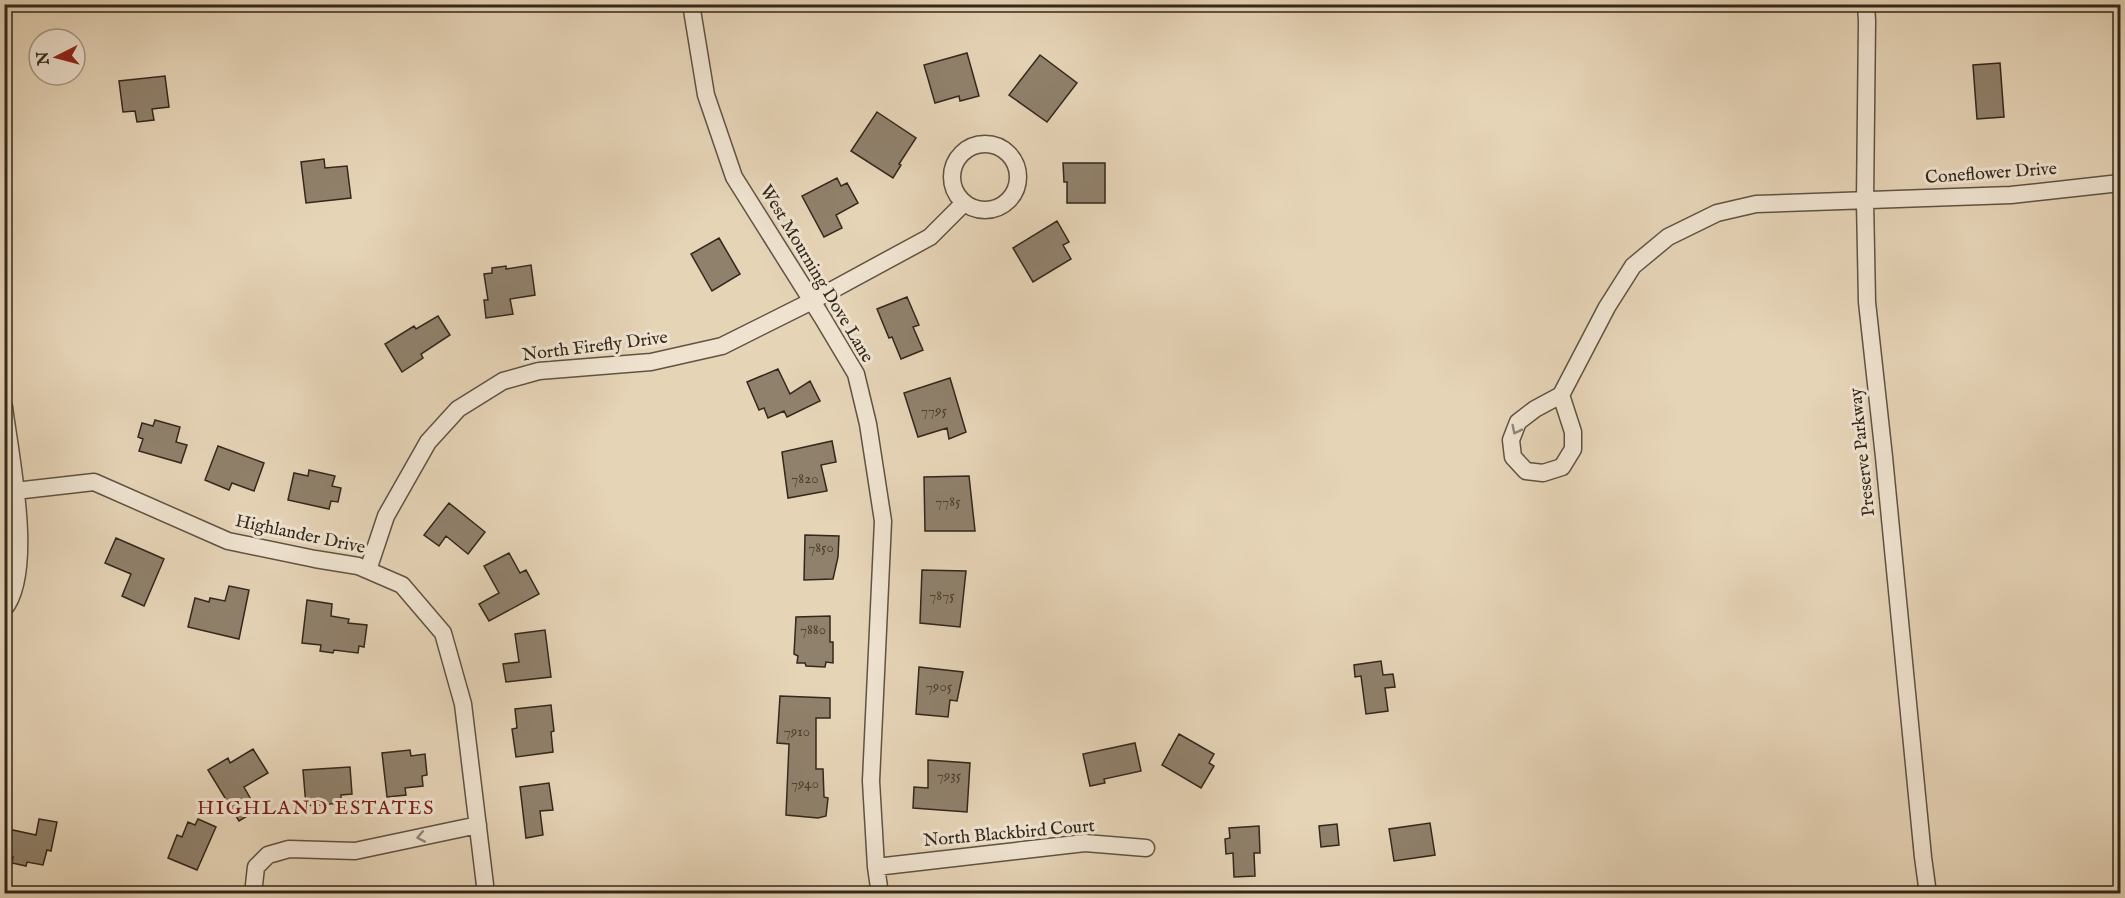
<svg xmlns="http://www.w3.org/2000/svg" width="2125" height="898" font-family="'IM FELL English',serif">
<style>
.building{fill:#90816c;stroke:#32281b;stroke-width:1.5}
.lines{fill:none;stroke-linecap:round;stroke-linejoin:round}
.minor-casing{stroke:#5f5342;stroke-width:19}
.minor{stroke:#efe3d0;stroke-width:16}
.oneway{stroke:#908676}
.labels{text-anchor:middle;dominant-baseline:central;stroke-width:6;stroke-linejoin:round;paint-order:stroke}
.number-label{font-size:15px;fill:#4a3e2f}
.street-label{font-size:18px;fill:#32281b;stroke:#efe3d0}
.neighbourhood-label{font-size:20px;letter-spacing:1.5px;fill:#7a1f14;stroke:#efe3d0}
</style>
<rect width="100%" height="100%" fill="#e6d4b7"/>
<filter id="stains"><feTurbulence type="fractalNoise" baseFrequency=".00333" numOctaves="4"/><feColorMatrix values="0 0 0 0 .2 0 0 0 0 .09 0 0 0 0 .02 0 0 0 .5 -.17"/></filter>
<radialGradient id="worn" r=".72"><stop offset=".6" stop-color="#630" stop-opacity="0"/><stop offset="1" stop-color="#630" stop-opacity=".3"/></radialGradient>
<path class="building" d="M 967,53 L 979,96 L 960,101 L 959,96 L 935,103 L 924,65 Z
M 1040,55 L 1077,83 L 1047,122 L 1009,95 Z
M 2000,63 L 2004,117 L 1977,119 L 1973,65 Z
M 165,76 L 169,107 L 152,109 L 154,120 L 137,122 L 135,111 L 123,112 L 119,81 Z
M 877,112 L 916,138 L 899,164 L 901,165 L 893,178 L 851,151 Z
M 324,159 L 325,168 L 347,166 L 351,198 L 306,203 L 301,162 Z
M 1063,163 L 1105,163 L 1105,203 L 1067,203 L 1067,182 L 1064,182 Z
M 837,178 L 841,186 L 847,183 L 858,203 L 836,215 L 842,228 L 824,237 L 802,196 Z
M 1057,221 L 1069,242 L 1063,245 L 1071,259 L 1033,282 L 1013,248 Z
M 719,238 L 740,274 L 712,291 L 691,254 Z
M 531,265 L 535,295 L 510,299 L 513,314 L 486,318 L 484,300 L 488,300 L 484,274 L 492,273 L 492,268 L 506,266 L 506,269 Z
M 907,297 L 919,325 L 913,327 L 923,350 L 901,359 L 892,337 L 889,338 L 877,309 Z
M 438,316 L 450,335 L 421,354 L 423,358 L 402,372 L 385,344 L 414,326 L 416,329 Z
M 778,369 L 790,394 L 810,381 L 820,401 L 787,417 L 784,411 L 768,418 L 764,408 L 759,410 L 747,382 Z
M 950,378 L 966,432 L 949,439 L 947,428 L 918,437 L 904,393 Z
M 155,420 L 180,427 L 176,442 L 187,445 L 181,463 L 139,451 L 143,439 L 138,437 L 142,423 L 153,426 Z
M 832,441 L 836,462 L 821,465 L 827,491 L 788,498 L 782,452 Z
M 218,446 L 264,463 L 254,491 L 232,483 L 229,490 L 205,480 Z
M 309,470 L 335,476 L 332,486 L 341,488 L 338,502 L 331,501 L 329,509 L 288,500 L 294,473 L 308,476 Z
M 969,476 L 975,531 L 925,531 L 924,477 Z
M 449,503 L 485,532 L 468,554 L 446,536 L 439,546 L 424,535 Z
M 805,535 L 839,536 L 838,557 L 833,579 L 804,580 Z
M 116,538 L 164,559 L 144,606 L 122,596 L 131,574 L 105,563 Z
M 509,553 L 520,573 L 526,570 L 539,594 L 489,621 L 479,604 L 499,593 L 484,566 Z
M 922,570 L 966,571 L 960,627 L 920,623 Z
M 229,586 L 249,590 L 239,639 L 188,627 L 195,598 L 209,602 L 210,598 L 225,601 Z
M 307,600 L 332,604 L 331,616 L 349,619 L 348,623 L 367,625 L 364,647 L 359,646 L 358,653 L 334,650 L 333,653 L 320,651 L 321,645 L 302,643 Z
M 830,616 L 830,642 L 833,642 L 833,663 L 826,662 L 825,667 L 806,666 L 805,663 L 797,663 L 798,656 L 794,654 L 796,617 Z
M 545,630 L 551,677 L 506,682 L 503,664 L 519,662 L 515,634 Z
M 1381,661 L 1383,675 L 1393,674 L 1395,687 L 1385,688 L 1388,711 L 1366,714 L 1361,676 L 1355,677 L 1354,665 Z
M 919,667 L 963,672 L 957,701 L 950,700 L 948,717 L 916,714 Z
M 780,696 L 830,698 L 830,718 L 816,718 L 816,769 L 823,769 L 824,797 L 828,798 L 826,816 L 818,818 L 786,815 L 789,744 L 777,743 Z
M 551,705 L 554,731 L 551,732 L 553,752 L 516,757 L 512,729 L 517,728 L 515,709 Z
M 1179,734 L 1214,754 L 1209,763 L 1214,766 L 1201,788 L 1162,765 Z
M 1135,743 L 1141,771 L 1104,779 L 1105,783 L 1090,786 L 1083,754 Z
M 253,749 L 268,773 L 244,787 L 257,810 L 239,821 L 208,770 L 228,758 L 230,763 Z
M 410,750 L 411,756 L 425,754 L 427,775 L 422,776 L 423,786 L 405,788 L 406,795 L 387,797 L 382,753 Z
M 928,760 L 970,763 L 967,812 L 913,808 L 914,787 L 928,788 Z
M 350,767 L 352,794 L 341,795 L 341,803 L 306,806 L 303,770 Z
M 549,783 L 553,810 L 540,811 L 543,835 L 526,838 L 520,787 Z
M 39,819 L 57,822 L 51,851 L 47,850 L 43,865 L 27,862 L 26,866 L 12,863 L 13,857 L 4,856 L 8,829 L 36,835 Z
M 198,819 L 216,827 L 197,870 L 168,858 L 177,835 L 182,837 L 188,822 L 195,825 Z
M 1430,823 L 1435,855 L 1394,861 L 1389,829 Z
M 1337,824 L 1339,845 L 1321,847 L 1319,826 Z
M 1259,826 L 1260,853 L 1254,853 L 1255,876 L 1234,877 L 1233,853 L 1226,854 L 1225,839 L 1230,838 L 1229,828 Z"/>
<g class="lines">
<g class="minor-casing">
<path id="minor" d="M 691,4 L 706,95 L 734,177 L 822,317 L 856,374 L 868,424 L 883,521 L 871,781 L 876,867 L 880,894
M 1866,4 L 1867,21 L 1865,201 L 1867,302 L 1884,457 L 1923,857 L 1928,894
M952 177a33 33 0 1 1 66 0a33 33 0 1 1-66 0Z
M 1561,395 L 1573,432 L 1573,449 L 1562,467 L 1543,473 L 1526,471 L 1513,457 L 1511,440 L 1518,422 L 1535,409 L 1561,395 L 1607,307 L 1633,266 L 1668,237 L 1717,213 L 1756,204 L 2011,195 L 2120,183
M 4,407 C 10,455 35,571 4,609
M 15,491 L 94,482 L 228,541 L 315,559 L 358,566 L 402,585 L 443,633 L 463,704 L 485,885 L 484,894
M 368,570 L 386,516 L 428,442 L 458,409 L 503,381 L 539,371 L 651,362 L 722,346 L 812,301 L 930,237 L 964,203
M 876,867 L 1085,843 L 1146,848
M 253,894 L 256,867 L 268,855 L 289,849 L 355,851 L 478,825"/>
</g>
<use href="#minor" class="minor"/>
</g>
<defs><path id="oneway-chevron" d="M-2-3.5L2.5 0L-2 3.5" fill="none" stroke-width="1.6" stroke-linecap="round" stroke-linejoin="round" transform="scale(1.5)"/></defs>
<g class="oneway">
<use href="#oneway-chevron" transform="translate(1516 430) rotate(116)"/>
<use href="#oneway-chevron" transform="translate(421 837) rotate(169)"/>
</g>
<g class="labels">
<g class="number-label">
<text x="934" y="410">7795</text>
<text x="805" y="478">7820</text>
<text x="948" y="501">7785</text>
<text x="821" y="547">7850</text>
<text x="942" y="595">7875</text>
<text x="813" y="629">7880</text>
<text x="939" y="686">7905</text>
<text x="797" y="731">7910</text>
<text x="949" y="775">7935</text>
<text x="805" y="783">7940</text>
</g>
<g class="street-label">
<text transform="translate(1991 174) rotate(-4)">Coneflower Drive</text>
<text transform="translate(816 274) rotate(59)">West Mourning Dove Lane</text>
<text transform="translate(595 347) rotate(-7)">North Firefly Drive</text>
<text transform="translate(1863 452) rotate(-96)">Preserve Parkway</text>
<text transform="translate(300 535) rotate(12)">Highlander Drive</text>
<text transform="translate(1009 834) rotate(-5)">North Blackbird Court</text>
</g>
<g class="neighbourhood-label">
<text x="316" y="808">HIGHLAND ESTATES</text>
</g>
</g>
<rect width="2125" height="898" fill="none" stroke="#e6d4b7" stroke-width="24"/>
<rect x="6" y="6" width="2113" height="886" fill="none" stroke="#32281b" stroke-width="3"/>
<rect x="12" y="12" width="2101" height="874" fill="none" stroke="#32281b" stroke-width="1.5"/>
<g transform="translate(57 57) rotate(264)"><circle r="28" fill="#efe3d0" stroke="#a39888" stroke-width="1.5"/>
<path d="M0-4.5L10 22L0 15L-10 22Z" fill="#8f2418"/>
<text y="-9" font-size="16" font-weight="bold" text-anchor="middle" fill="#32281b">N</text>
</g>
<rect width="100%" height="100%" filter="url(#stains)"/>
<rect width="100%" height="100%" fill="url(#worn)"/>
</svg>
